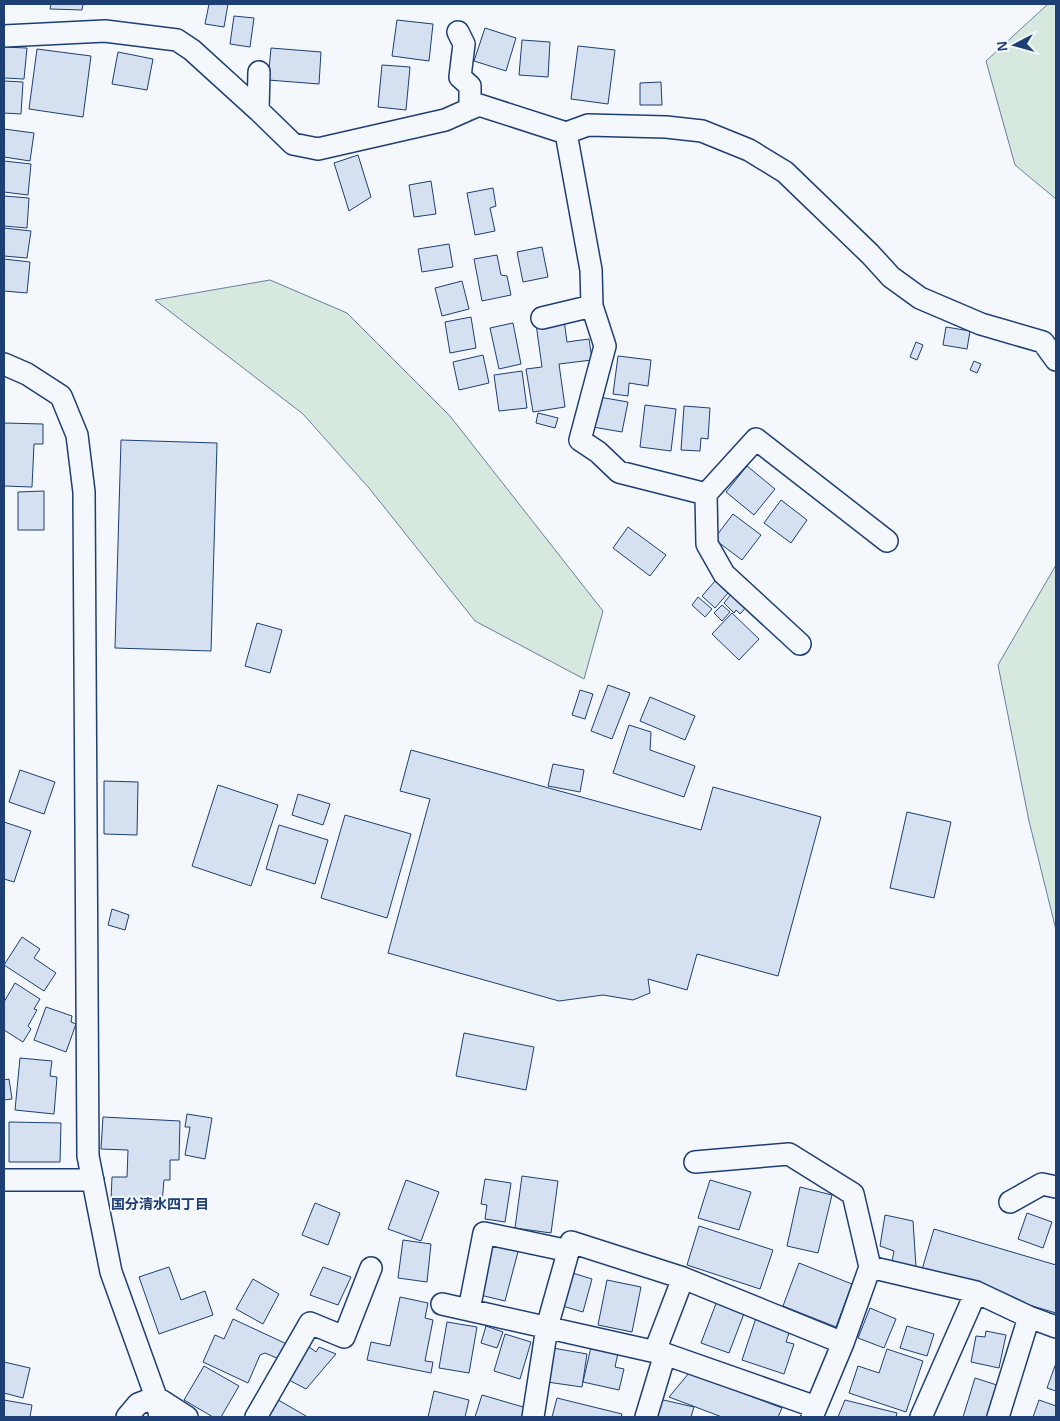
<svg xmlns="http://www.w3.org/2000/svg" width="1060" height="1421" font-family="Arial,'Noto Sans JP',sans-serif">
<style>
.green{fill:#d7e8df;stroke:#687fa3}
.building{fill:#d5e0f0;stroke:#1d3f73}
.lines{fill:none;stroke-linecap:round;stroke-linejoin:round}
.street-casing{stroke:#1d3f73;stroke-width:24}
.street{stroke:#f4f7fb;stroke-width:21}
.labels{text-anchor:middle;dominant-baseline:central;stroke-width:4;stroke-linejoin:round;paint-order:stroke}
.neighbourhood-label{font-size:14px;font-weight:bold;fill:#1d3f73;stroke:#f4f7fb}
</style>
<rect width="100%" height="100%" fill="#f4f7fb"/>
<path class="green" d="M 1048,4 L 1056,4 L 1056,199 L 1015,165 L 986,61 Z
M 270,280 L 347,313 L 450,416 L 603,611 L 584,679 L 475,621 L 369,488 L 303,414 L 155,300 Z
M 1056,565 L 1056,930 L 1029,821 L 998,665 Z"/>
<path class="building" d="M 51,4 L 83,4 L 82,10 L 50,9 Z
M 209,4 L 228,4 L 224,27 L 205,24 Z
M 234,16 L 254,18 L 250,47 L 230,44 Z
M 397,20 L 433,24 L 429,61 L 392,56 Z
M 485,28 L 516,38 L 506,71 L 474,61 Z
M 522,40 L 550,42 L 548,77 L 519,75 Z
M 578,46 L 615,50 L 608,104 L 571,99 Z
M 4,47 L 27,48 L 24,79 L 4,78 Z
M 271,48 L 321,52 L 319,84 L 268,80 Z
M 37,49 L 91,56 L 83,117 L 29,109 Z
M 118,52 L 153,59 L 147,90 L 112,84 Z
M 382,65 L 410,67 L 406,110 L 378,107 Z
M 4,81 L 23,82 L 21,114 L 4,113 Z
M 661,82 L 662,105 L 640,105 L 640,83 Z
M 4,129 L 34,133 L 30,161 L 4,157 Z
M 358,155 L 371,197 L 349,211 L 334,163 Z
M 4,161 L 31,164 L 28,195 L 4,192 Z
M 431,181 L 436,214 L 414,217 L 409,185 Z
M 493,188 L 496,206 L 490,208 L 495,231 L 475,235 L 467,193 Z
M 4,196 L 29,198 L 27,228 L 4,226 Z
M 4,228 L 31,231 L 27,258 L 4,256 Z
M 449,244 L 453,267 L 422,272 L 418,249 Z
M 542,247 L 548,277 L 523,282 L 517,252 Z
M 497,255 L 501,275 L 507,276 L 511,295 L 482,301 L 474,259 Z
M 4,259 L 30,262 L 27,293 L 4,291 Z
M 462,281 L 469,309 L 442,316 L 435,288 Z
M 471,317 L 476,348 L 450,353 L 445,322 Z
M 564,320 L 567,342 L 589,339 L 592,360 L 559,364 L 565,407 L 533,412 L 526,369 L 542,367 L 536,324 Z
M 513,323 L 521,364 L 499,369 L 490,328 Z
M 946,327 L 970,331 L 967,349 L 943,345 Z
M 916,342 L 923,345 L 917,360 L 910,357 Z
M 483,355 L 489,383 L 459,390 L 453,362 Z
M 618,356 L 651,360 L 648,386 L 629,383 L 628,396 L 613,394 Z
M 974,361 L 981,364 L 977,373 L 970,370 Z
M 522,371 L 527,408 L 499,411 L 494,375 Z
M 599,397 L 628,402 L 622,432 L 593,427 Z
M 645,405 L 676,409 L 671,451 L 640,447 Z
M 684,406 L 710,408 L 708,439 L 701,438 L 700,451 L 681,450 Z
M 538,413 L 558,418 L 555,428 L 536,423 Z
M 4,423 L 43,424 L 43,444 L 34,444 L 32,487 L 4,486 Z
M 121,440 L 217,443 L 211,651 L 115,648 Z
M 747,466 L 775,489 L 754,515 L 726,492 Z
M 44,491 L 44,530 L 18,530 L 18,492 Z
M 781,500 L 807,520 L 791,543 L 764,523 Z
M 733,514 L 761,535 L 742,560 L 714,539 Z
M 628,527 L 666,555 L 650,576 L 613,548 Z
M 715,581 L 728,593 L 715,608 L 702,596 Z
M 732,593 L 747,606 L 740,614 L 736,610 L 734,613 L 724,603 Z
M 698,597 L 712,609 L 705,617 L 692,605 Z
M 722,605 L 730,612 L 722,621 L 714,613 Z
M 732,613 L 759,639 L 739,660 L 712,634 Z
M 257,623 L 282,630 L 270,673 L 245,666 Z
M 608,685 L 630,693 L 612,739 L 591,731 Z
M 580,690 L 593,694 L 585,719 L 572,715 Z
M 650,697 L 695,716 L 685,740 L 640,721 Z
M 629,725 L 651,732 L 650,750 L 695,766 L 684,797 L 613,773 Z
M 411,750 L 701,830 L 713,787 L 821,817 L 778,976 L 697,954 L 687,990 L 648,979 L 650,993 L 633,1000 L 603,995 L 559,1001 L 388,953 L 430,799 L 400,791 Z
M 553,764 L 584,770 L 580,792 L 548,786 Z
M 20,770 L 55,782 L 44,814 L 9,802 Z
M 104,781 L 138,782 L 137,835 L 104,834 Z
M 218,785 L 278,805 L 251,886 L 192,866 Z
M 298,794 L 330,804 L 323,825 L 292,815 Z
M 907,812 L 951,822 L 934,898 L 890,888 Z
M 345,815 L 411,834 L 387,918 L 321,898 Z
M 4,822 L 31,831 L 14,882 L 4,879 Z
M 279,825 L 328,840 L 315,884 L 266,869 Z
M 112,909 L 129,915 L 125,930 L 108,925 Z
M 22,937 L 40,949 L 34,958 L 56,973 L 44,991 L 4,965 Z
M 15,983 L 40,999 L 34,1009 L 37,1010 L 28,1026 L 31,1029 L 23,1042 L 4,1030 L 4,1002 Z
M 46,1007 L 72,1016 L 71,1022 L 76,1024 L 66,1052 L 34,1040 Z
M 464,1033 L 534,1047 L 526,1090 L 456,1076 Z
M 20,1058 L 52,1061 L 50,1076 L 57,1077 L 54,1114 L 15,1110 Z
M 9,1079 L 12,1099 L 4,1100 L 4,1080 Z
M 187,1114 L 212,1118 L 205,1159 L 185,1155 L 190,1127 L 185,1127 Z
M 103,1117 L 180,1121 L 179,1160 L 170,1160 L 170,1180 L 164,1180 L 162,1203 L 111,1200 L 112,1177 L 127,1177 L 128,1150 L 101,1149 Z
M 9,1122 L 61,1123 L 60,1162 L 9,1162 Z
M 522,1176 L 558,1181 L 551,1233 L 515,1228 Z
M 485,1179 L 511,1183 L 505,1222 L 485,1219 L 487,1205 L 481,1204 Z
M 406,1180 L 439,1192 L 421,1241 L 388,1229 Z
M 710,1180 L 751,1192 L 739,1230 L 698,1218 Z
M 800,1187 L 832,1195 L 818,1253 L 787,1246 Z
M 315,1203 L 340,1213 L 328,1245 L 302,1235 Z
M 1027,1213 L 1052,1222 L 1043,1248 L 1018,1239 Z
M 885,1215 L 913,1221 L 916,1267 L 892,1261 L 894,1251 L 880,1246 Z
M 699,1226 L 773,1250 L 760,1289 L 687,1265 Z
M 934,1229 L 1056,1265 L 1056,1313 L 921,1273 Z
M 403,1240 L 431,1244 L 427,1282 L 398,1278 Z
M 490,1240 L 519,1248 L 505,1301 L 476,1294 Z
M 799,1263 L 852,1284 L 836,1327 L 783,1306 Z
M 169,1267 L 181,1300 L 205,1291 L 213,1315 L 159,1334 L 139,1277 Z
M 323,1267 L 351,1277 L 338,1305 L 310,1295 Z
M 566,1271 L 592,1279 L 583,1312 L 559,1305 Z
M 253,1279 L 279,1294 L 263,1324 L 236,1309 Z
M 607,1280 L 641,1287 L 632,1332 L 598,1325 Z
M 400,1297 L 428,1303 L 425,1318 L 433,1320 L 425,1361 L 433,1362 L 431,1373 L 367,1360 L 371,1342 L 390,1346 Z
M 717,1301 L 745,1311 L 729,1353 L 701,1343 Z
M 870,1308 L 896,1319 L 884,1348 L 858,1338 Z
M 757,1315 L 791,1327 L 786,1342 L 794,1344 L 784,1374 L 742,1360 Z
M 233,1319 L 291,1346 L 284,1361 L 265,1353 L 260,1355 L 248,1383 L 203,1362 L 215,1335 L 224,1339 Z
M 447,1322 L 477,1327 L 469,1373 L 439,1368 Z
M 486,1326 L 503,1332 L 497,1348 L 481,1343 Z
M 907,1326 L 934,1334 L 927,1356 L 900,1348 Z
M 986,1331 L 1006,1335 L 999,1368 L 971,1362 L 976,1336 L 985,1337 Z
M 505,1334 L 531,1342 L 520,1379 L 494,1371 Z
M 304,1343 L 316,1352 L 319,1347 L 336,1354 L 306,1389 L 289,1380 Z
M 591,1347 L 618,1353 L 615,1367 L 624,1369 L 619,1390 L 583,1382 Z
M 553,1348 L 587,1354 L 582,1387 L 547,1382 Z
M 887,1349 L 923,1361 L 906,1412 L 849,1393 L 858,1366 L 879,1373 Z
M 4,1362 L 30,1368 L 23,1398 L 4,1393 Z
M 1056,1363 L 1056,1391 L 1047,1388 Z
M 204,1366 L 239,1386 L 221,1417 L 213,1417 L 184,1400 Z
M 689,1373 L 782,1408 L 778,1417 L 722,1417 L 669,1397 Z
M 975,1378 L 1003,1387 L 994,1417 L 963,1417 Z
M 434,1391 L 469,1400 L 465,1417 L 428,1417 Z
M 482,1395 L 530,1409 L 528,1417 L 475,1417 Z
M 273,1397 L 306,1416 L 305,1417 L 261,1417 Z
M 557,1398 L 622,1414 L 621,1417 L 552,1417 Z
M 659,1399 L 694,1407 L 691,1417 L 655,1417 Z
M 4,1400 L 32,1405 L 30,1417 L 4,1417 Z
M 845,1400 L 897,1413 L 896,1417 L 838,1417 Z
M 1039,1400 L 1056,1406 L 1056,1417 L 1033,1417 Z"/>
<g class="lines">
<g class="street-casing">
<path id="street" d="M 458,32 L 464,44 L 460,77 L 470,86 L 470,109
M 4,36 L 105,31 L 177,40 L 192,50 L 258,110 L 259,72
M 258,110 L 293,144 L 318,149 L 445,120 L 479,105 L 566,133 L 591,270 L 592,306 L 605,346 L 580,440 L 598,452 L 619,472 L 706,494 L 756,439 L 887,541
M 566,133 L 588,125 L 666,127 L 702,131 L 749,150 L 785,172 L 870,254 L 891,277 L 920,298 L 981,324 L 1043,342 L 1056,360
M 542,318 L 592,306
M 4,364 L 27,374 L 61,396 L 77,435 L 84,492 L 88,1156 L 111,1272 L 156,1397 L 160,1417
M 706,494 L 707,544 L 724,574 L 800,644
M 695,1162 L 789,1154 L 853,1194 L 870,1267
M 4,1180 L 93,1180
M 1010,1202 L 1042,1184 L 1056,1187
M 442,1304 L 665,1354
M 469,1310 L 484,1233 L 569,1251
M 655,1351 L 683,1278
M 156,1397 L 187,1417
M 127,1417 L 138,1404 L 156,1397
M 256,1417 L 310,1323 L 344,1337 L 371,1268
M 533,1417 L 547,1327 L 571,1242 L 683,1278 L 843,1343
M 646,1417 L 665,1354 L 816,1407
M 812,1417 L 843,1343 L 870,1267 L 976,1292 L 1029,1317 L 1056,1327
M 921,1417 L 976,1292
M 998,1417 L 1029,1317"/>
</g>
<use href="#street" class="street"/>
</g>
<g class="labels">
<g class="neighbourhood-label">
<text x="160" y="1204">国分清水四丁目</text>
</g>
</g>
<rect width="1060" height="1421" fill="none" stroke="#1d3f73" stroke-width="10"/>
<g transform="translate(1015 45) rotate(264)" stroke="#f4f7fb" stroke-width="4" paint-order="stroke">
<path d="M0-4L9 19L0 12L-9 19Z" fill="#1d3f73"/>
<text y="-8" font-size="14" font-weight="bold" text-anchor="middle" fill="#1d3f73">N</text>
</g>
</svg>
